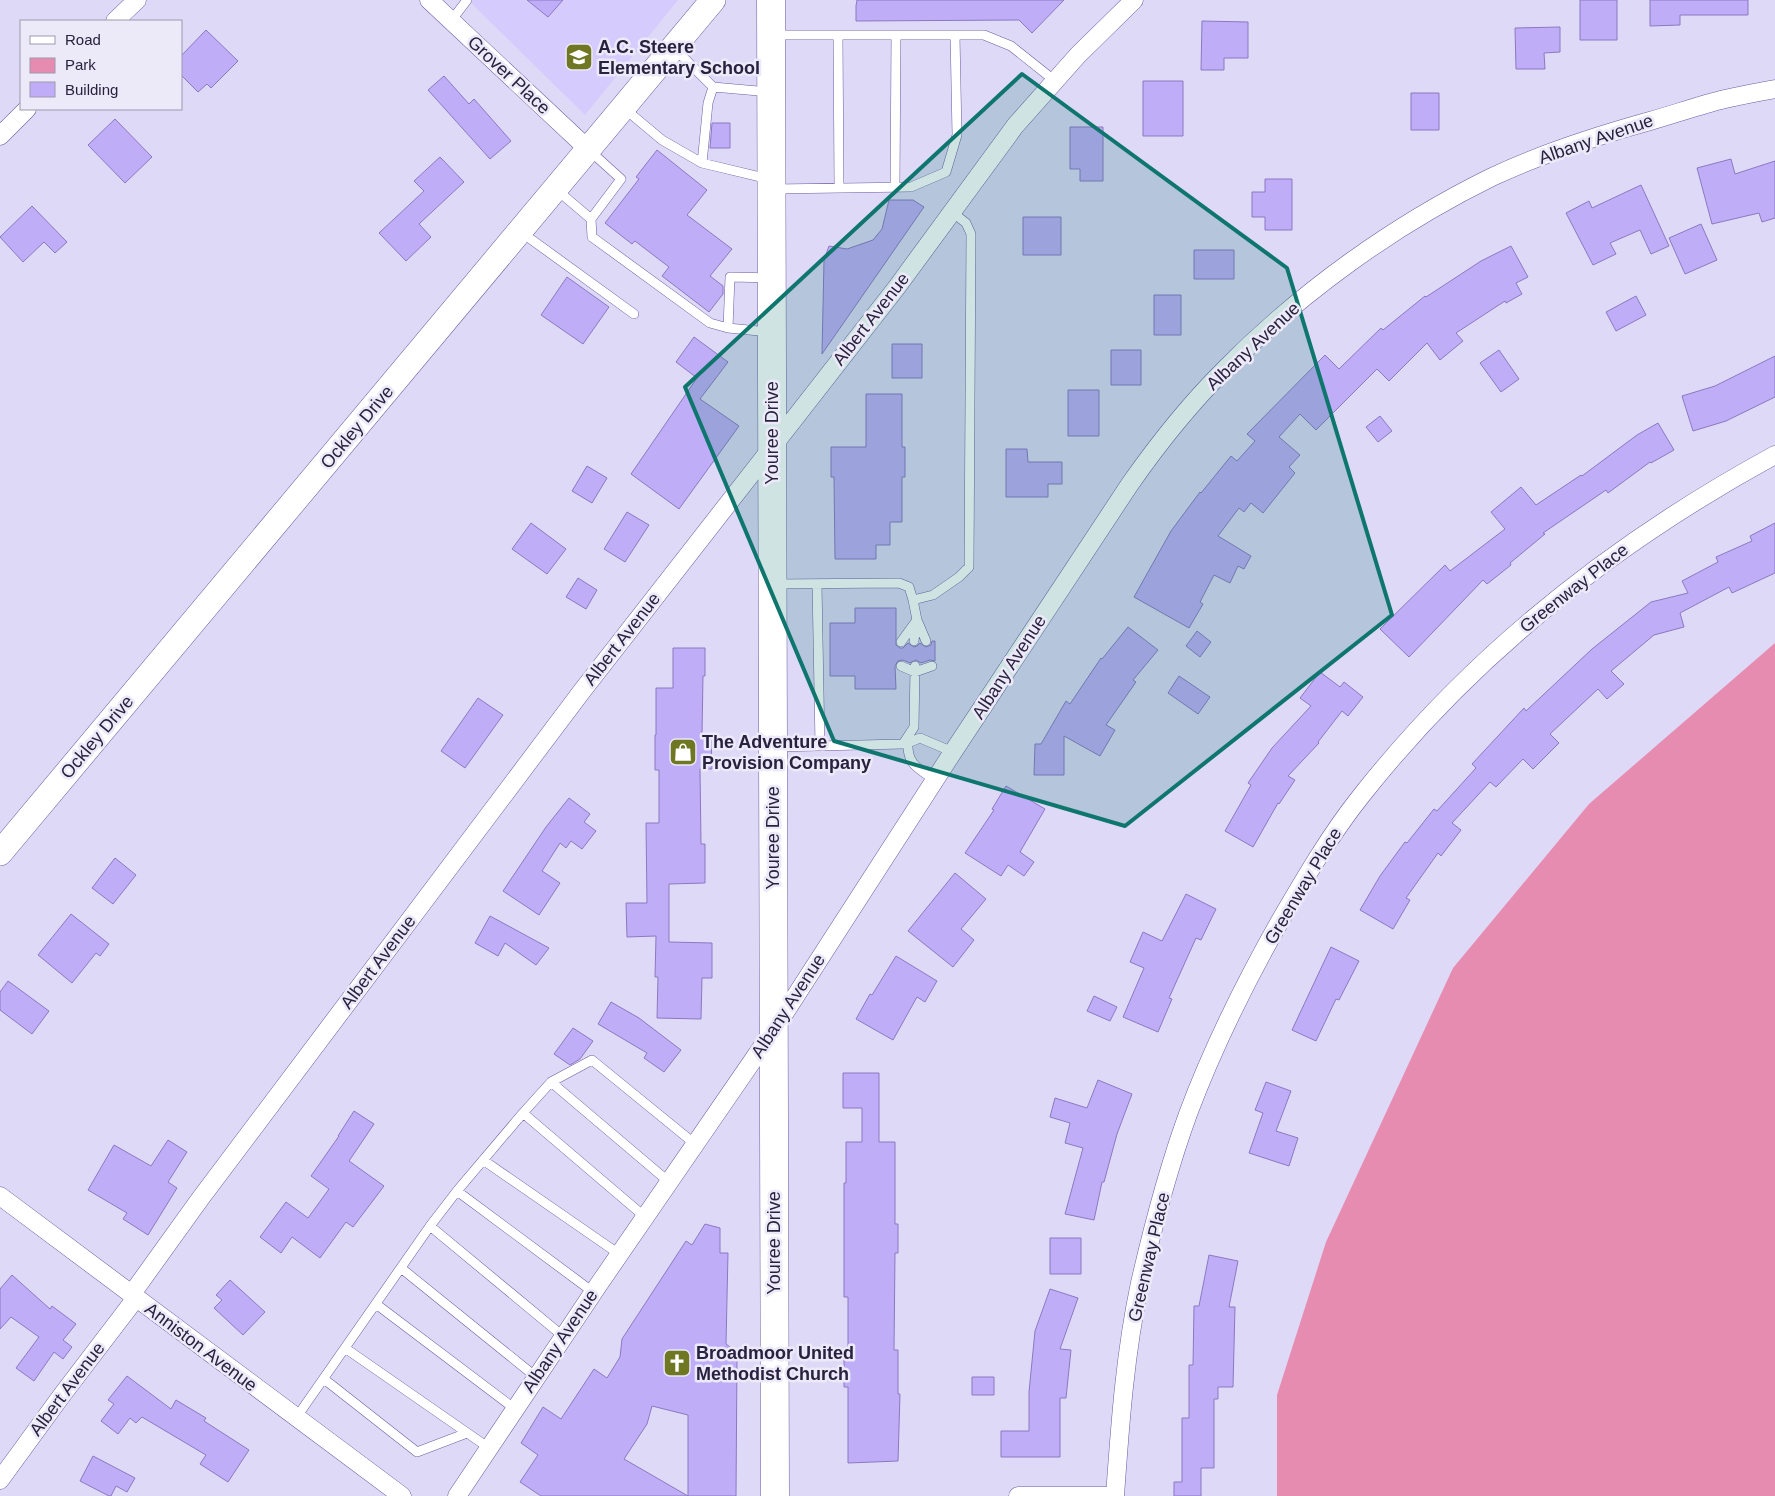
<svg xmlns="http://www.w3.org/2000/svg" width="1775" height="1496" font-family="Helvetica,sans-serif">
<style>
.built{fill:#d6cbfd}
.green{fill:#e78cb1}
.building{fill:#bfadf8;stroke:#8b79c0}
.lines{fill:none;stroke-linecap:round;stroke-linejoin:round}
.lane-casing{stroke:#6e5ca0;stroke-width:10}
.street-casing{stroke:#6e5ca0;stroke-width:19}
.secondary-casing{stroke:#6e5ca0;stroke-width:26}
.primary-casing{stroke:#6e5ca0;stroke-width:29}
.lane{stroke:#fff;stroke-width:9}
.street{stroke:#fff;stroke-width:18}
.secondary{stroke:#fff;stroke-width:25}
.primary{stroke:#fff;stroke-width:28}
.marked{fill:#0f766e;fill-opacity:0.2;stroke:#0f766e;stroke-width:4;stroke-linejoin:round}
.labels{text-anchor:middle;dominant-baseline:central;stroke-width:5;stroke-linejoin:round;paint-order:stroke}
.poi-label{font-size:18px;font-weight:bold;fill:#29223f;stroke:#ece9f8;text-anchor:start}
.street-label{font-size:18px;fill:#29223f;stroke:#ece9f8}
</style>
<rect width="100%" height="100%" fill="#dfd9f8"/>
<path class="built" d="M 468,0 L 678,0 L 585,115 Z"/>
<path class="green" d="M 1775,643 L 1775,1496 L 1277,1496 L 1277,1395 L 1326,1242 L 1453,968 L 1589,804 Z"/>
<path class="building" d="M 527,0 L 563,0 L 548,17 Z
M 857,0 L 1064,0 L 1032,33 L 1019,20 L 856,21 L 856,6 Z
M 1580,0 L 1617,0 L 1617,40 L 1580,40 Z
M 1650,0 L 1748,0 L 1748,15 L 1680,15 L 1680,25 L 1650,26 Z
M 1202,21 L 1248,22 L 1248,58 L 1224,58 L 1224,70 L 1201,70 Z
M 1560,27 L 1560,52 L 1544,53 L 1545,69 L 1516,69 L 1515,28 Z
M 206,30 L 238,61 L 211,88 L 207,84 L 198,92 L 181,75 L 181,56 Z
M 444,76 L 469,104 L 474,99 L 511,141 L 490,159 L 428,90 Z
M 1143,81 L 1183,81 L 1183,136 L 1143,136 Z
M 1411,93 L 1439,93 L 1439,130 L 1411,130 Z
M 115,119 L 152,157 L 125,183 L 88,145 Z
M 712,123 L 730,123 L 730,148 L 710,148 Z
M 1070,127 L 1103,127 L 1103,181 L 1080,181 L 1080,169 L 1070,169 Z
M 657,150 L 707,190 L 687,215 L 732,249 L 710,276 L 723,286 L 723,294 L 709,312 L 662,276 L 669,267 L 635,241 L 632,244 L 605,223 L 639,179 L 636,177 Z
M 440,157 L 464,182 L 419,224 L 431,237 L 406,261 L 379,233 L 424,191 L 414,181 Z
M 1731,159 L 1735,174 L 1775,161 L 1775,218 L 1762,222 L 1759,213 L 1712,224 L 1697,168 Z
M 1265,179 L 1292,179 L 1292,230 L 1265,230 L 1265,217 L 1252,217 L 1252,192 L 1265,192 Z
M 1641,185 L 1669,246 L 1651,254 L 1640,230 L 1610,243 L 1616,254 L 1593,265 L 1566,213 L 1589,201 L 1592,208 Z
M 889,200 L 913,200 L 924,207 L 822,354 L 824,260 L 829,246 L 847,249 L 873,240 L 882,229 Z
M 32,206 L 67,242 L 55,253 L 44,242 L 23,262 L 0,237 Z
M 1023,217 L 1061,217 L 1061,255 L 1023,255 Z
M 1701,224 L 1717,260 L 1685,274 L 1669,238 Z
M 1511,246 L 1528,277 L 1516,283 L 1522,294 L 1506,303 L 1505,301 L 1456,333 L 1463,341 L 1440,360 L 1427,343 L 1389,381 L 1377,369 L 1316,430 L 1300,414 L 1279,437 L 1300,455 L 1289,467 L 1295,473 L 1263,513 L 1251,503 L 1244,512 L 1239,508 L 1218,536 L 1251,556 L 1244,569 L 1238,566 L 1230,583 L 1214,575 L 1200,602 L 1203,604 L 1189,628 L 1134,597 L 1171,531 L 1200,492 L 1201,493 L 1231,456 L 1237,461 L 1255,441 L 1247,434 L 1325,355 L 1339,369 L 1381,328 L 1383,330 L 1425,296 L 1426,297 L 1481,261 Z
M 1194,250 L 1234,250 L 1234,279 L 1194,279 Z
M 567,277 L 609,307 L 583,344 L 541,315 Z
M 1154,295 L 1181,295 L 1181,335 L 1154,335 Z
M 1636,296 L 1646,315 L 1616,331 L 1606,312 Z
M 694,337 L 728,362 L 700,399 L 739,426 L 679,509 L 631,474 L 697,378 L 676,362 Z
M 892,344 L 922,344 L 922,378 L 892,378 Z
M 1111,350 L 1141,350 L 1141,385 L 1111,385 Z
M 1499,350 L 1519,379 L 1501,392 L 1480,363 Z
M 1775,356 L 1775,397 L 1726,421 L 1693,431 L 1682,396 L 1715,386 Z
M 1068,390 L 1099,390 L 1099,436 L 1068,436 Z
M 866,394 L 902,394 L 902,447 L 905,447 L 905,477 L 902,477 L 902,522 L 890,522 L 890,545 L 876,545 L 876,559 L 835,559 L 834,477 L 831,477 L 831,447 L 866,447 Z
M 1380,416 L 1392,431 L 1378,442 L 1366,427 Z
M 1658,423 L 1674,450 L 1651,463 L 1650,462 L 1608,493 L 1606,490 L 1543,533 L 1545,534 L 1510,563 L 1511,565 L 1487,584 L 1483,580 L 1409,657 L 1380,629 L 1445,565 L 1450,571 L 1505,529 L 1491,512 L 1521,487 L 1536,505 L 1581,475 L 1582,476 L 1637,435 Z
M 1006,449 L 1027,449 L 1028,462 L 1062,462 L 1062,484 L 1048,484 L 1048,497 L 1006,497 Z
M 587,466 L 607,478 L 592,503 L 572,491 Z
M 627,512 L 649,525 L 625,562 L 604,549 Z
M 531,523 L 566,549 L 547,574 L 512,549 Z
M 1775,523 L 1775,573 L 1732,593 L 1729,587 L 1680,613 L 1684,627 L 1654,635 L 1611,671 L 1624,684 L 1607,699 L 1598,689 L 1550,734 L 1559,743 L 1533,769 L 1523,759 L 1496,787 L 1490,782 L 1452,823 L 1461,830 L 1441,856 L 1438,853 L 1406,898 L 1410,900 L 1393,929 L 1360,910 L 1380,876 L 1405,842 L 1407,843 L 1434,809 L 1437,811 L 1476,768 L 1472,764 L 1524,708 L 1526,711 L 1592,649 L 1651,602 L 1688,593 L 1682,581 L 1718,562 L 1716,557 L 1752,541 L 1750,536 Z
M 578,578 L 597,590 L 586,609 L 566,597 Z
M 855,608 L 896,608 L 896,645 L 900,648 L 903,648 L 908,643 L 914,647 L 917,646 L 920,643 L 926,647 L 931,645 L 932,641 L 935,641 L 935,661 L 930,660 L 921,663 L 916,660 L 910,663 L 903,660 L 898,661 L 895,666 L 896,689 L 855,689 L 855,676 L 830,676 L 830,623 L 855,623 Z
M 1128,627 L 1158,650 L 1133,680 L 1136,682 L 1106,725 L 1115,730 L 1100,756 L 1064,736 L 1064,775 L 1034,775 L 1035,744 L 1041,744 L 1066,701 L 1070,704 L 1101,658 L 1102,659 Z
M 1197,631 L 1211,642 L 1200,657 L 1186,646 Z
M 673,648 L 705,648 L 705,676 L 703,676 L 702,734 L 711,734 L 712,769 L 700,769 L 701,844 L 705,844 L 705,883 L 669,884 L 669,942 L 712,943 L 712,978 L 702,978 L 701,1019 L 657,1018 L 658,977 L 655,977 L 656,936 L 627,937 L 626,903 L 647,903 L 646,823 L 659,823 L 659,770 L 655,770 L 655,735 L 656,735 L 656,688 L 673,688 Z
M 1320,672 L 1340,687 L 1344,682 L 1363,697 L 1348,716 L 1342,711 L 1318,742 L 1319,743 L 1288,776 L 1295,780 L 1279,804 L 1278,803 L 1253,847 L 1225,831 L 1251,785 L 1248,783 L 1272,748 L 1311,706 L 1300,698 Z
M 1179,676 L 1210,697 L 1198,714 L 1168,693 Z
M 478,698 L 503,715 L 465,768 L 441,751 Z
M 1006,786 L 1045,809 L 1020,852 L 1034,862 L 1024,876 L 1008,865 L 1001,876 L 965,853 L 994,810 L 992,809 Z
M 569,798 L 590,814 L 584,822 L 596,831 L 582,849 L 571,841 L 566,848 L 560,843 L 542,871 L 560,883 L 539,915 L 503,891 L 546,827 Z
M 115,858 L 136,875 L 113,904 L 92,888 Z
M 955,873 L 986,899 L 961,929 L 974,940 L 953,967 L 908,931 Z
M 1186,894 L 1216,909 L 1201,940 L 1196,938 L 1169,998 L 1172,999 L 1158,1032 L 1123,1017 L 1144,968 L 1130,962 L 1143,932 L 1162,941 Z
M 71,914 L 109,944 L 100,956 L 96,953 L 72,983 L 38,955 Z
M 490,916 L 549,948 L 536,965 L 505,943 L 498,956 L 475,943 Z
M 1331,947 L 1359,961 L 1339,1000 L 1336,999 L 1316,1041 L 1292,1030 Z
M 896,956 L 937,981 L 925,1002 L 917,997 L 893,1040 L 856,1019 L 870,994 L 872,995 Z
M 8,981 L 49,1011 L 32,1034 L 0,1010 L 0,992 Z
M 1094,996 L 1117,1007 L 1110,1021 L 1087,1011 Z
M 611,1002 L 639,1018 L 681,1050 L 664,1072 L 644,1058 L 647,1053 L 598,1024 Z
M 573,1028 L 593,1041 L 580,1059 L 570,1065 L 554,1054 Z
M 843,1073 L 879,1073 L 879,1142 L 895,1142 L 895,1224 L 898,1224 L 898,1253 L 895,1253 L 894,1350 L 898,1350 L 898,1394 L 900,1394 L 898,1461 L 848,1463 L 848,1387 L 844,1387 L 844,1350 L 848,1350 L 848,1297 L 844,1297 L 844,1183 L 846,1183 L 846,1142 L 862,1142 L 862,1108 L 843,1108 Z
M 1098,1080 L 1132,1094 L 1117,1134 L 1104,1182 L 1102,1182 L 1094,1220 L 1065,1214 L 1083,1148 L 1065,1143 L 1070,1123 L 1050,1117 L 1055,1098 L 1087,1108 Z
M 1266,1082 L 1291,1091 L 1276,1131 L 1298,1138 L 1289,1166 L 1249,1153 L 1263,1113 L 1255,1110 Z
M 354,1111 L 374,1124 L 349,1161 L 384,1186 L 353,1227 L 346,1222 L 320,1258 L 292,1237 L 281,1253 L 260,1237 L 286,1202 L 308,1218 L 329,1189 L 311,1176 L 339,1136 L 338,1136 Z
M 168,1140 L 187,1152 L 168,1182 L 177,1188 L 148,1235 L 123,1219 L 127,1213 L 88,1190 L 114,1145 L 151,1166 Z
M 705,1224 L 720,1228 L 720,1253 L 728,1253 L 726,1344 L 734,1350 L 737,1356 L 736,1496 L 688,1496 L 688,1415 L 652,1406 L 647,1424 L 624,1459 L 688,1496 L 541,1496 L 520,1482 L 538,1455 L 521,1443 L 543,1407 L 561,1419 L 594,1369 L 607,1378 L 620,1357 L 622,1339 L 686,1241 L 692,1245 Z
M 1050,1238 L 1081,1238 L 1081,1274 L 1050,1274 Z
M 1209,1255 L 1238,1261 L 1229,1307 L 1235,1307 L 1233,1387 L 1218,1387 L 1218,1399 L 1214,1399 L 1214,1468 L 1201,1468 L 1201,1496 L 1174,1496 L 1174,1482 L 1182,1482 L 1182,1418 L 1189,1418 L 1189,1365 L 1193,1365 L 1194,1306 L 1199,1306 Z
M 12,1275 L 50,1309 L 52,1306 L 76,1324 L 63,1340 L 72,1347 L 63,1359 L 54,1352 L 34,1381 L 16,1368 L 39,1337 L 11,1317 L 0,1329 L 0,1289 Z
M 230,1280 L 265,1312 L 243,1335 L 214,1308 L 222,1300 L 216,1295 Z
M 1050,1289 L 1078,1298 L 1060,1349 L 1071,1350 L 1066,1398 L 1060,1398 L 1060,1457 L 1001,1457 L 1001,1431 L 1029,1431 L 1029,1392 L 1035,1331 Z
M 127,1376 L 171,1409 L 176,1400 L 206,1418 L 204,1421 L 249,1450 L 228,1482 L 200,1464 L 206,1455 L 142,1417 L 136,1423 L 130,1418 L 118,1434 L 101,1421 L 114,1404 L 108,1400 Z
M 972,1377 L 994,1377 L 994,1395 L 972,1395 Z
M 93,1456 L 135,1478 L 127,1492 L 116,1486 L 111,1496 L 109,1496 L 80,1481 Z"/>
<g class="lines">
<g class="lane-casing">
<path id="lane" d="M 451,21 L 467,0
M 838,35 L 839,188
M 955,35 L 984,35 L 1011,46 L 1055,81
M 674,48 L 713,87
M 625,109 L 662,140 L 702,163
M 589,150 L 621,179 L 591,219 L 592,237 L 710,323 L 728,328 L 769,332
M 769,179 L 702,163 L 708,103 L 713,87 L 770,92
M 895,187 L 896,35
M 774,189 L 911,187 L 946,172 L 957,135 L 955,35 L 774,35
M 557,190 L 591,219
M 521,232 L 634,314
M 728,328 L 730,277 L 769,278
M 775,584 L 899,583 L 909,587 L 913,600 L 917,620 L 926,641
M 817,584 L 820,746
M 913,600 L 933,595 L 959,577 L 969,567 L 971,234 L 966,223 L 952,212
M 914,641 L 916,623
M 901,642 L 917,620
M 901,666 L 915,672 L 932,666
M 908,743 C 907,765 919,769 935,780
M 903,744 L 914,727 L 915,666
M 775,747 L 903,744 L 908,743 L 920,738 L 953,752
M 551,1082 L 669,1182
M 523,1113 L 645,1217
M 483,1160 L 619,1254
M 457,1191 L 593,1292
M 430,1226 L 564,1337
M 401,1268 L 536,1377
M 376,1304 L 515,1409
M 345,1348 L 489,1448
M 324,1379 L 417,1452 L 467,1433
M 296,1418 L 430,1226 L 457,1191 L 523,1113 L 551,1082 L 592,1060 L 695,1144"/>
</g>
<g class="street-casing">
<path id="street" d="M 429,0 L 589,150
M 115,21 L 137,0
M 0,136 L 27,109
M 0,1196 L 402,1496
M 131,1295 L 200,1199 L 582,691 L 897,287 L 1015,126 L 1078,55 L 1134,0
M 0,1480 L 62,1395 L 136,1298
M 457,1496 L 599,1284 L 773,1031 L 949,758 L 1130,484 C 1158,444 1189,405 1224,370 C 1301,292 1394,225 1492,177 C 1543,153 1596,136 1650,121 C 1675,114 1700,105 1725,99 C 1742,95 1758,92 1775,89
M 1018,1496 L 1115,1496
M 1115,1496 C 1120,1425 1125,1353 1140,1283 C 1153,1226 1168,1169 1188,1114 C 1213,1047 1245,983 1280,921 C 1305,878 1330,835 1361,796 C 1473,654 1617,541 1775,455"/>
</g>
<g class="secondary-casing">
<path id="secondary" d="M 0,853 L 713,0"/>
</g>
<g class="primary-casing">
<path id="primary" d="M 771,0 L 775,1496"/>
</g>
<use href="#lane" class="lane"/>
<use href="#street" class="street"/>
<use href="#secondary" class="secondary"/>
<use href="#primary" class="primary"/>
</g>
<path class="marked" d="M 1022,74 L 1287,268 L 1392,615 L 1125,826 L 834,741 L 685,387 Z"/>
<defs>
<g id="school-square" transform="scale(1.4375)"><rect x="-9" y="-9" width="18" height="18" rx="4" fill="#6f7722" stroke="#ece9f8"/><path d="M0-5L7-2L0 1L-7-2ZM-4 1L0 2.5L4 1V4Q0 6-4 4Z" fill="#fff"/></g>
<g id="shop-square" transform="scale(1.4375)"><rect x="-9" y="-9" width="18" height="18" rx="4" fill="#6f7722" stroke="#ece9f8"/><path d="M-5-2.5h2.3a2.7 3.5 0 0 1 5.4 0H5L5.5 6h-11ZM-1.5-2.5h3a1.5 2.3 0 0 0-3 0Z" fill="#fff"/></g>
<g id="church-square" transform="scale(1.4375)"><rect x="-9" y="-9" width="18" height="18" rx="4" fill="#6f7722" stroke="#ece9f8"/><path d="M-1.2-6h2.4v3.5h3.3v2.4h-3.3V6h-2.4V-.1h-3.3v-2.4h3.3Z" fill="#fff"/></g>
</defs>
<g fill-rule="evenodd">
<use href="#school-square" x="579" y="57"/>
<use href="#shop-square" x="683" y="752"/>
<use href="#church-square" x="677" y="1363"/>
</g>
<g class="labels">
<g class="poi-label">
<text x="598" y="47">A.C. Steere<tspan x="598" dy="21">Elementary School</tspan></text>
<text x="702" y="742">The Adventure<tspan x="702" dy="21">Provision Company</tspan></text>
<text x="696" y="1353">Broadmoor United<tspan x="696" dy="21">Methodist Church</tspan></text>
</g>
<g class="street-label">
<text transform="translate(509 75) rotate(43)">Grover Place</text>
<text transform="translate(1596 139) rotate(-19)">Albany Avenue</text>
<text transform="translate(871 319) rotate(-52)">Albert Avenue</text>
<text transform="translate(1253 346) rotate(-43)">Albany Avenue</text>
<text transform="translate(357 427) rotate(-50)">Ockley Drive</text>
<text transform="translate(772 433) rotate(-90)">Youree Drive</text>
<text transform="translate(1574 588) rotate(-38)">Greenway Place</text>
<text transform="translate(622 639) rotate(-52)">Albert Avenue</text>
<text transform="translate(1009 667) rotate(-57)">Albany Avenue</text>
<text transform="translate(97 737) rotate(-50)">Ockley Drive</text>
<text transform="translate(773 838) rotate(-90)">Youree Drive</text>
<text transform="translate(1303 886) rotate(-59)">Greenway Place</text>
<text transform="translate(378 962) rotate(-53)">Albert Avenue</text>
<text transform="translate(788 1006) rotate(-57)">Albany Avenue</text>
<text transform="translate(774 1243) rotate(-90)">Youree Drive</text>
<text transform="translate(1149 1257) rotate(-77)">Greenway Place</text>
<text transform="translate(560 1341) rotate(-56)">Albany Avenue</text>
<text transform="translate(201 1347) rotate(37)">Anniston Avenue</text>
<text transform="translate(67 1389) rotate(-53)">Albert Avenue</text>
</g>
</g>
<rect x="20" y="20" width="162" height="90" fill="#ece9f8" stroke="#9e99ae"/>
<rect x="30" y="36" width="25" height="8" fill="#ffffff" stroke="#9e99ae"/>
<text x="65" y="45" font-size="15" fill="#29223f">Road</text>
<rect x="30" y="58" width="25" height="15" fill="#e78cb1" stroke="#9e99ae"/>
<text x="65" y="70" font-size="15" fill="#29223f">Park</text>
<rect x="30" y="82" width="25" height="15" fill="#bfadf8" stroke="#9e99ae"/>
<text x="65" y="95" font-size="15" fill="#29223f">Building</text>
</svg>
